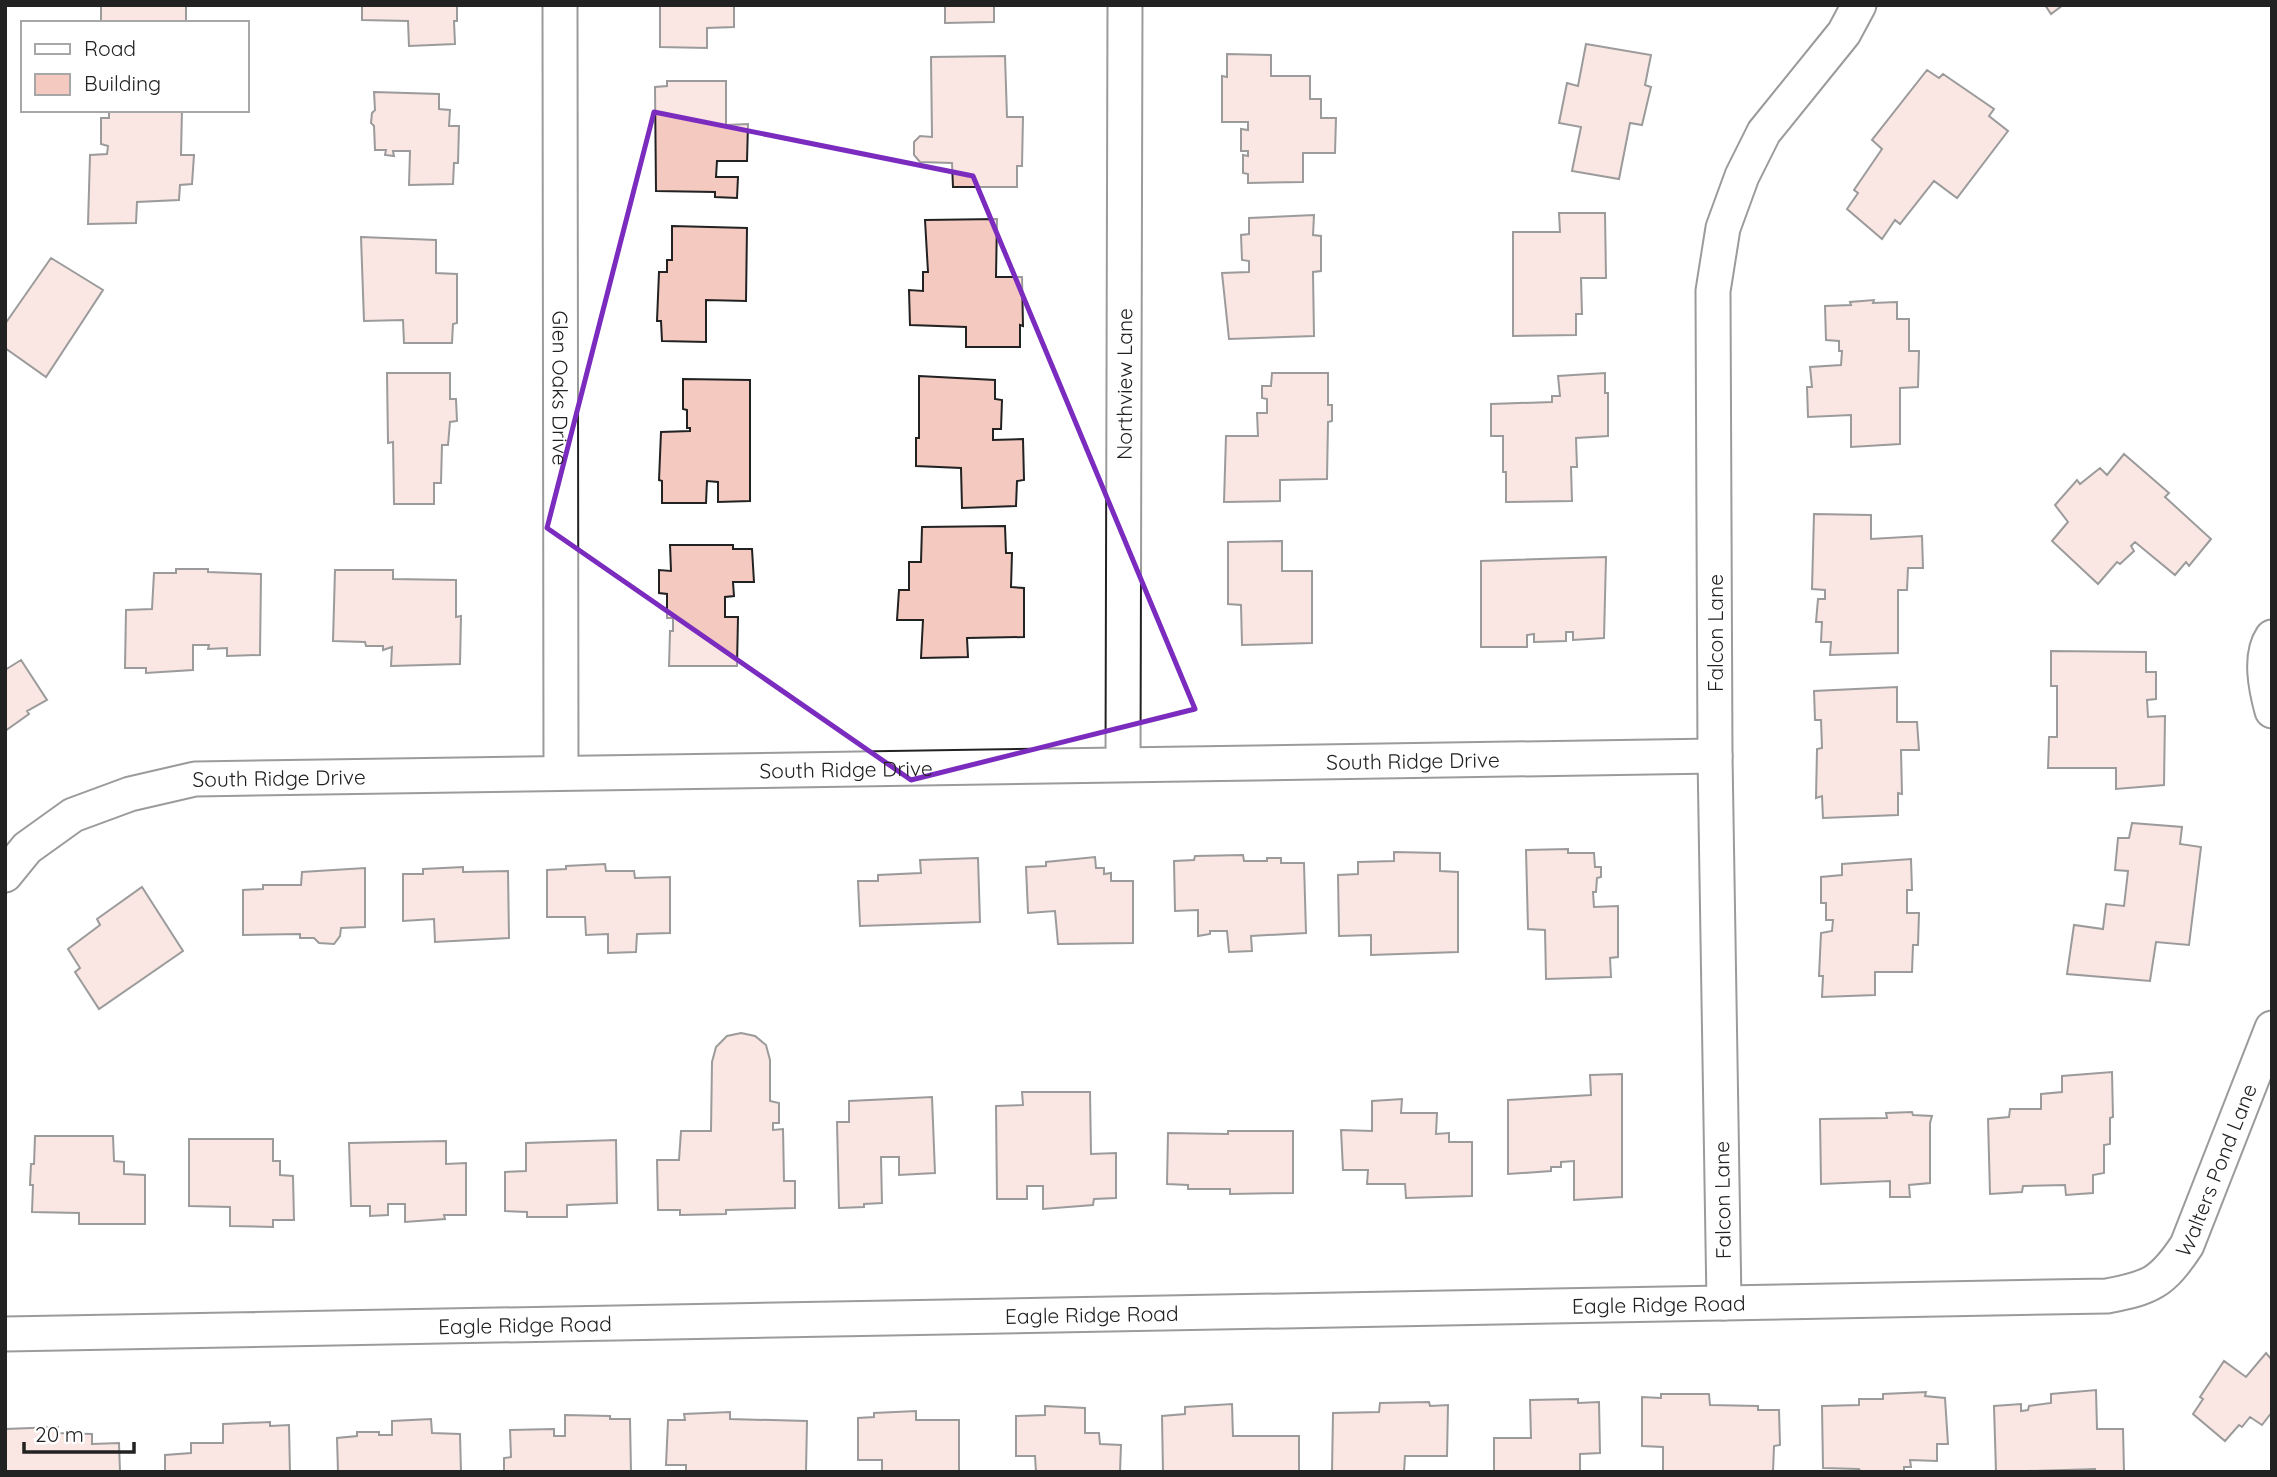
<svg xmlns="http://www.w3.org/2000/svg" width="2277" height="1477" font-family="Quicksand,sans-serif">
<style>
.building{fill:#f3c9c0;stroke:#222;stroke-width:2}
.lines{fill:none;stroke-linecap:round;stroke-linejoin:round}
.street-casing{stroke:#222;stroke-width:37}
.street{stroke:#fff;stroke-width:33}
.marked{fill:none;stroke:#7b2cbf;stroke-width:5;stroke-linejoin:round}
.labels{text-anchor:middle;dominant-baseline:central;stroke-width:5;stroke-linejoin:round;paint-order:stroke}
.street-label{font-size:21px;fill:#222;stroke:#fff}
</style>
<rect width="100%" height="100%" fill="#fff"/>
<path class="building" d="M 101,5 L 186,5 L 186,23 L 101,23 Z
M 362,5 L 457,5 L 457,21 L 454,21 L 455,44 L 409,46 L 408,21 L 362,20 Z
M 660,5 L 734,5 L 734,27 L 707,28 L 707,48 L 660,47 Z
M 945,5 L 994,5 L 994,22 L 945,23 Z
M 2045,5 L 2063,5 L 2051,14 Z
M 1586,44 L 1651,55 L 1645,85 L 1651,87 L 1642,125 L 1630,123 L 1619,179 L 1572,171 L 1581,127 L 1559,123 L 1567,83 L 1578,86 Z
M 1227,54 L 1271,55 L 1271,76 L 1310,76 L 1310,99 L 1321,99 L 1321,118 L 1336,118 L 1335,153 L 1303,153 L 1303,182 L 1248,183 L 1248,174 L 1243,173 L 1243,155 L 1248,156 L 1248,151 L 1241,151 L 1241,129 L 1248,130 L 1248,122 L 1222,122 L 1222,76 L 1227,77 Z
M 1005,56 L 1007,117 L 1023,117 L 1022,166 L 1017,166 L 1017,187 L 953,187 L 952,163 L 920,162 L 914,155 L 914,142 L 920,136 L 932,137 L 931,57 Z
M 1927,70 L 1939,78 L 1943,74 L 1994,109 L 1989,116 L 2008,131 L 1957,198 L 1934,181 L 1900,224 L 1895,220 L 1882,239 L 1847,209 L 1858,193 L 1854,190 L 1882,149 L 1872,140 Z
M 667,81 L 726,81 L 726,125 L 748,124 L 747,161 L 717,161 L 716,177 L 738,177 L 737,198 L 715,197 L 715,192 L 656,191 L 655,87 L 667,86 Z
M 374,92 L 439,94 L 439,109 L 450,110 L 449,126 L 459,126 L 458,163 L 454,163 L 453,184 L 409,185 L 410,151 L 393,151 L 394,156 L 385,155 L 386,150 L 375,150 L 374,126 L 371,123 L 372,113 L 375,110 Z
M 109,110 L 182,110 L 181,155 L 194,155 L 192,184 L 180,185 L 179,200 L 137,202 L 136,223 L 88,224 L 90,155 L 107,154 L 108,146 L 101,144 L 101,118 L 109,118 Z
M 1559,213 L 1605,213 L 1606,278 L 1581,278 L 1582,314 L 1576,314 L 1576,335 L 1513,336 L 1513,232 L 1560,232 Z
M 1314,215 L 1313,235 L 1321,236 L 1321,271 L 1313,272 L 1314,336 L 1229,339 L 1222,273 L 1249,272 L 1249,261 L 1242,260 L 1241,235 L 1249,234 L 1249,218 Z
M 997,219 L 996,277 L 1022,277 L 1023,326 L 1020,325 L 1020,347 L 966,347 L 966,327 L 910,325 L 909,290 L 923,291 L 923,272 L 928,272 L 925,220 Z
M 672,226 L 747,228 L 746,301 L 706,300 L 706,342 L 662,341 L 661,321 L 657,321 L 659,272 L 667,272 L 667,260 L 672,260 Z
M 361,237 L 436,240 L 436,273 L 457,274 L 457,323 L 453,324 L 452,343 L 404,343 L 403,320 L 364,321 Z
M 51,258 L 103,290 L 46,377 L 5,348 L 5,324 Z
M 1874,300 L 1873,303 L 1897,302 L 1897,319 L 1909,319 L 1909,351 L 1919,351 L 1918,387 L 1900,388 L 1900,444 L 1851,447 L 1851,415 L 1808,417 L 1807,387 L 1812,387 L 1810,367 L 1841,365 L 1842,351 L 1839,351 L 1839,341 L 1826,340 L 1825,306 L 1851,305 L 1850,302 Z
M 387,373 L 450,373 L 450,399 L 456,399 L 457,421 L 450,422 L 448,445 L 442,445 L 441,483 L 434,483 L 434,504 L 394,504 L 393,442 L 388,443 Z
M 1272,373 L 1328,373 L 1328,405 L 1332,405 L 1332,421 L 1328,422 L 1327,479 L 1280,480 L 1280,501 L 1224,502 L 1226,436 L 1258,436 L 1257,413 L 1267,413 L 1267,399 L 1262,398 L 1262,386 L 1271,386 Z
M 1605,373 L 1605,393 L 1608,393 L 1608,436 L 1576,438 L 1577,467 L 1571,467 L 1572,501 L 1506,502 L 1506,472 L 1503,472 L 1503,436 L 1491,436 L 1491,404 L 1552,402 L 1552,396 L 1560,396 L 1558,376 Z
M 919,376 L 995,380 L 995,399 L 1002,400 L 1001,429 L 993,429 L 993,440 L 1023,439 L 1024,480 L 1017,481 L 1016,506 L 962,508 L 961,468 L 916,466 L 916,438 L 919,438 Z
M 683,379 L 750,380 L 750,501 L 718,502 L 718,482 L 707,481 L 706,503 L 662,503 L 662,481 L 659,480 L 661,432 L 690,431 L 690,428 L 687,428 L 687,410 L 683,409 Z
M 2124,454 L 2169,493 L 2165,497 L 2211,539 L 2189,566 L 2186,562 L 2175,575 L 2135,542 L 2131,546 L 2134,551 L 2120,564 L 2117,562 L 2098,584 L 2052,541 L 2068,522 L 2055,505 L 2077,480 L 2080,484 L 2100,468 L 2107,475 Z
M 1814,514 L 1871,515 L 1871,539 L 1922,536 L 1923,568 L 1908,568 L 1907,590 L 1898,590 L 1898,653 L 1830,655 L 1831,642 L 1821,642 L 1822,622 L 1816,622 L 1818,599 L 1825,599 L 1825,590 L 1812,589 Z
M 1005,526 L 1006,553 L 1012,553 L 1011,587 L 1024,588 L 1024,637 L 967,638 L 968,657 L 921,658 L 923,620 L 897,620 L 899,590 L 909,590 L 909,562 L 921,562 L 922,527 Z
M 1282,541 L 1282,571 L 1312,571 L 1312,643 L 1242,645 L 1241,605 L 1228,604 L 1228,542 Z
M 670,545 L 733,545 L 733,549 L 752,549 L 754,582 L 733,582 L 734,596 L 725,597 L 725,617 L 738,617 L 737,666 L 669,666 L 670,631 L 673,631 L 673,618 L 667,618 L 667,594 L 659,593 L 659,570 L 671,571 Z
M 1606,557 L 1604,638 L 1573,640 L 1573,632 L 1566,632 L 1566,641 L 1534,642 L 1534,634 L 1527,635 L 1527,647 L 1481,647 L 1481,561 Z
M 176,569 L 208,569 L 208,572 L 261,574 L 260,655 L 227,656 L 227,648 L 208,649 L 209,645 L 193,645 L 193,670 L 146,673 L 146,668 L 125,668 L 126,610 L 152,609 L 154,573 L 176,573 Z
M 335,570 L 393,570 L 393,579 L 456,580 L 456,617 L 461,616 L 460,664 L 391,666 L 392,647 L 383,650 L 383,646 L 366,646 L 365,642 L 333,641 Z
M 2051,651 L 2146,652 L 2146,672 L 2156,672 L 2156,699 L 2147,700 L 2148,717 L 2165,716 L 2164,785 L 2116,789 L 2116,768 L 2048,768 L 2049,737 L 2057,737 L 2057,686 L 2051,686 Z
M 21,660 L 47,700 L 27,711 L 29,714 L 5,731 L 5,670 Z
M 1897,687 L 1897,722 L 1917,722 L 1919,750 L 1901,750 L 1902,794 L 1898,793 L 1898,815 L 1823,818 L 1822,796 L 1816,798 L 1817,749 L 1822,748 L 1821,720 L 1815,720 L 1814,691 Z
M 2132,823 L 2182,827 L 2180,844 L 2201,847 L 2189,945 L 2156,942 L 2150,981 L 2067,974 L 2074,925 L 2103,929 L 2106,904 L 2124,906 L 2128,871 L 2115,870 L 2118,838 L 2129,838 Z
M 1568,849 L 1568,853 L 1594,853 L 1595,867 L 1601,867 L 1601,877 L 1597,878 L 1596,892 L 1593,892 L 1594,907 L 1618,906 L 1618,957 L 1610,958 L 1611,977 L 1546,979 L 1545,930 L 1528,929 L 1526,850 Z
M 1394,852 L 1440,853 L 1440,871 L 1458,872 L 1458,952 L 1371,955 L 1371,935 L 1339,936 L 1338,875 L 1358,874 L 1358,862 L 1394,861 Z
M 1243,855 L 1244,861 L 1267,861 L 1267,858 L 1281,858 L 1281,863 L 1304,863 L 1306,933 L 1251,936 L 1252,951 L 1229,952 L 1227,931 L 1210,931 L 1210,934 L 1198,936 L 1198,910 L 1175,911 L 1174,861 L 1194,860 L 1195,856 Z
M 1095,857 L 1096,868 L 1104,868 L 1104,874 L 1111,873 L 1111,881 L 1133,881 L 1133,943 L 1058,944 L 1055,911 L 1028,913 L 1026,867 L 1046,866 L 1046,862 Z
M 978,858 L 980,922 L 860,926 L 858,881 L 878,881 L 878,875 L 921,873 L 920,860 Z
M 1911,859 L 1912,890 L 1907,890 L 1907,913 L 1919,913 L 1918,945 L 1913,945 L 1912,972 L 1875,972 L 1875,995 L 1822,997 L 1823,976 L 1819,976 L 1821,933 L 1832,931 L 1833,920 L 1826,920 L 1826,903 L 1821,903 L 1821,877 L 1842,875 L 1842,864 Z
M 605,864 L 606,871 L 634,871 L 635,878 L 670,877 L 670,933 L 637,934 L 636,952 L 608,953 L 608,934 L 586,935 L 585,917 L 547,917 L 547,870 L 566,869 L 566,866 Z
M 463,867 L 463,872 L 508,871 L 509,938 L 435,942 L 434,919 L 403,921 L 403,874 L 423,874 L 423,869 Z
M 365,868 L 365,927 L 341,928 L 340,936 L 334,944 L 319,943 L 314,938 L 300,938 L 300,934 L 243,935 L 243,890 L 263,889 L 263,885 L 301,885 L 302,872 Z
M 142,887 L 183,951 L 99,1009 L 75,972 L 80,968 L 68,949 L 100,925 L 97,919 Z
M 741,1033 L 755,1036 L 766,1045 L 770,1060 L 770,1101 L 779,1103 L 779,1123 L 773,1123 L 773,1130 L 783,1129 L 784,1181 L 795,1181 L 795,1208 L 726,1210 L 726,1214 L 680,1215 L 680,1210 L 658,1210 L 657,1160 L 679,1160 L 681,1131 L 711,1131 L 712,1062 L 716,1047 L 727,1036 Z
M 2112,1072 L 2113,1117 L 2110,1118 L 2110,1144 L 2104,1145 L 2104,1173 L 2093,1175 L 2093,1193 L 2066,1195 L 2065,1185 L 2023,1186 L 2022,1192 L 1990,1194 L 1988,1119 L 2009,1117 L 2010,1109 L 2041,1109 L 2041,1094 L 2062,1092 L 2062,1076 Z
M 1622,1074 L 1622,1197 L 1574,1200 L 1574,1161 L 1561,1162 L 1561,1167 L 1551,1167 L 1551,1171 L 1508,1174 L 1508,1100 L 1591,1095 L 1590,1075 Z
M 1022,1092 L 1090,1092 L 1091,1154 L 1116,1153 L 1116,1198 L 1094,1199 L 1093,1205 L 1043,1209 L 1043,1186 L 1027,1186 L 1027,1199 L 997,1199 L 996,1106 L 1023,1105 Z
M 932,1097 L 935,1173 L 899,1175 L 899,1157 L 881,1157 L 882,1203 L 864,1204 L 864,1207 L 839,1208 L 837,1122 L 849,1122 L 849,1101 Z
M 1402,1099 L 1401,1113 L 1437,1113 L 1436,1134 L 1449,1133 L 1449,1142 L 1472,1142 L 1472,1196 L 1406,1198 L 1405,1184 L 1367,1184 L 1368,1170 L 1343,1170 L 1341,1130 L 1372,1131 L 1372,1101 Z
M 1912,1112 L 1913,1115 L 1932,1116 L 1930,1123 L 1930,1183 L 1909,1185 L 1910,1197 L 1890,1197 L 1890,1181 L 1821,1184 L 1820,1119 L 1887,1118 L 1886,1113 Z
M 1228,1131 L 1293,1131 L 1293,1193 L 1230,1194 L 1230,1189 L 1188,1189 L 1188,1185 L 1167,1184 L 1168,1133 L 1228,1134 Z
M 35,1136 L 113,1136 L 114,1161 L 124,1162 L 124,1174 L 145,1175 L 145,1224 L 79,1224 L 79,1213 L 32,1212 L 33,1185 L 30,1185 L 31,1164 L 34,1164 Z
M 189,1139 L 273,1139 L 273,1161 L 280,1161 L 280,1175 L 293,1176 L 294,1220 L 273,1220 L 273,1227 L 230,1226 L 230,1207 L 189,1206 Z
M 616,1140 L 617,1203 L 567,1205 L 567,1217 L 527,1217 L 527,1212 L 505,1211 L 505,1172 L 526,1171 L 526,1143 Z
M 446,1141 L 446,1164 L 466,1163 L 466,1215 L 444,1215 L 445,1219 L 405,1222 L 405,1204 L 388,1204 L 388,1215 L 370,1216 L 370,1206 L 351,1206 L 349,1143 Z
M 2266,1353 L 2272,1360 L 2272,1412 L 2262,1425 L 2250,1417 L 2242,1427 L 2239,1425 L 2225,1441 L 2193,1414 L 2203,1399 L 2200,1397 L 2224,1361 L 2246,1377 Z
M 2096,1390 L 2097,1429 L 2123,1429 L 2124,1472 L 2095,1472 L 2095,1469 L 1996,1472 L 1994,1406 L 2021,1404 L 2021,1411 L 2028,1410 L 2029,1406 L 2051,1403 L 2051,1394 Z
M 1926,1392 L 1925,1396 L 1945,1398 L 1948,1444 L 1937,1444 L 1937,1461 L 1910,1460 L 1911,1467 L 1904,1467 L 1904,1472 L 1861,1472 L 1859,1469 L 1823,1468 L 1822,1406 L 1859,1405 L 1859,1399 L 1883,1399 L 1883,1394 Z
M 1661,1394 L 1709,1394 L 1710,1405 L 1758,1406 L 1758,1410 L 1779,1410 L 1780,1445 L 1774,1446 L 1773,1472 L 1663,1472 L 1663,1447 L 1642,1446 L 1642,1397 L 1661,1398 Z
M 1578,1399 L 1578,1403 L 1599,1402 L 1600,1453 L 1580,1454 L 1580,1472 L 1494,1472 L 1494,1438 L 1531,1438 L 1530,1400 Z
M 1429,1402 L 1430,1406 L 1448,1405 L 1447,1456 L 1405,1456 L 1404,1472 L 1332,1472 L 1333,1413 L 1379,1412 L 1380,1403 Z
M 1232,1404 L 1233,1436 L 1299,1436 L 1299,1472 L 1163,1472 L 1162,1416 L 1185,1414 L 1185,1407 Z
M 1045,1406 L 1085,1408 L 1085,1433 L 1099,1433 L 1100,1444 L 1121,1445 L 1120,1472 L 1036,1472 L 1035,1456 L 1016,1456 L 1016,1416 L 1045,1415 Z
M 916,1411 L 916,1420 L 959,1420 L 959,1472 L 882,1472 L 882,1460 L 858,1460 L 858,1418 L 874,1417 L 874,1413 Z
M 730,1412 L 730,1419 L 807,1421 L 806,1472 L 686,1472 L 686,1465 L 666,1465 L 668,1420 L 685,1420 L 684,1414 Z
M 565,1415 L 610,1416 L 610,1419 L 630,1419 L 631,1472 L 504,1472 L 504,1458 L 511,1457 L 510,1430 L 554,1429 L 554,1436 L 565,1436 Z
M 431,1419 L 432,1433 L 460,1434 L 461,1472 L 338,1472 L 337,1438 L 357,1436 L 357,1432 L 379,1432 L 379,1435 L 392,1435 L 392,1421 Z
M 270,1422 L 270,1426 L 289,1425 L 290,1472 L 165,1472 L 165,1455 L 191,1453 L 191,1443 L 223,1443 L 223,1424 Z
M 58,1427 L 57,1433 L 92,1434 L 92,1444 L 119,1443 L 120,1472 L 5,1472 L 5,1429 Z"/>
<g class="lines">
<g class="street-casing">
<g id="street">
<path id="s1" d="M 560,5 L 561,772"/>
<path d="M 2272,637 C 2259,656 2266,689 2272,711"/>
<path id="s2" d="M 1123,764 L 1125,5"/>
<path id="s3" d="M 5,875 L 27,848 L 73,815 L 130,794 L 195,779 L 1715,756"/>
<path d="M 1724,1303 L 1715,756 L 1713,291 L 1723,228 L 1742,176 L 1764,132 L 1844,33 L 1859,5"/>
<path id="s4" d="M 5,1334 L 2107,1296 C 2150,1288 2162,1283 2187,1245 L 2272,1028"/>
</g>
</g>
<use href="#street" class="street"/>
</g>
<path d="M0 0H2277V1477H0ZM 654,112 L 973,176 L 1195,709 L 911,780 L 547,528 Z" fill="#fff" fill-opacity=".55" fill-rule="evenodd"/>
<path class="marked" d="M 654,112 L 973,176 L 1195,709 L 911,780 L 547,528 Z"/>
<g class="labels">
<g class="street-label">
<text stroke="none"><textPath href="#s2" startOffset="380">Northview Lane</textPath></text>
<text stroke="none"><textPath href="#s1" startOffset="383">Glen Oaks Drive</textPath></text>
<text transform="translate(1715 633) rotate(-90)">Falcon Lane</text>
<text stroke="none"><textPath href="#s3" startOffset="1437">South Ridge Drive</textPath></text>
<text stroke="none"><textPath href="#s3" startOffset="870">South Ridge Drive</textPath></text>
<text stroke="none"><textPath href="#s3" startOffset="303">South Ridge Drive</textPath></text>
<text stroke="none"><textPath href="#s4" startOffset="2282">Walters Pond Lane</textPath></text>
<text transform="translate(1722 1200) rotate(-91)">Falcon Lane</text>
<text stroke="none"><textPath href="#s4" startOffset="1654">Eagle Ridge Road</textPath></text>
<text stroke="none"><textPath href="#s4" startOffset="1087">Eagle Ridge Road</textPath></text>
<text stroke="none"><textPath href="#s4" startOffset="520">Eagle Ridge Road</textPath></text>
</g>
</g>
<rect width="2277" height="1477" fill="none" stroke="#222222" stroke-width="14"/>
<rect x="21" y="21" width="228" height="91" fill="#ffffff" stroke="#a7a7a7" stroke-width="2"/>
<rect x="35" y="44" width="35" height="10" fill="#ffffff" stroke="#a7a7a7" stroke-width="2"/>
<text x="84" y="56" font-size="21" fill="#222222">Road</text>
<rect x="35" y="74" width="35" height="21" fill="#f3c9c0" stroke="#a7a7a7" stroke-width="2"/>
<text x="84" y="91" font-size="21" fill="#222222">Building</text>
<path d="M24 1442v10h110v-10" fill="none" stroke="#222222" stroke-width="3.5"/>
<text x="35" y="1442" font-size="21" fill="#222222" stroke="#ffffff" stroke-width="5" paint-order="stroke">20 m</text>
</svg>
